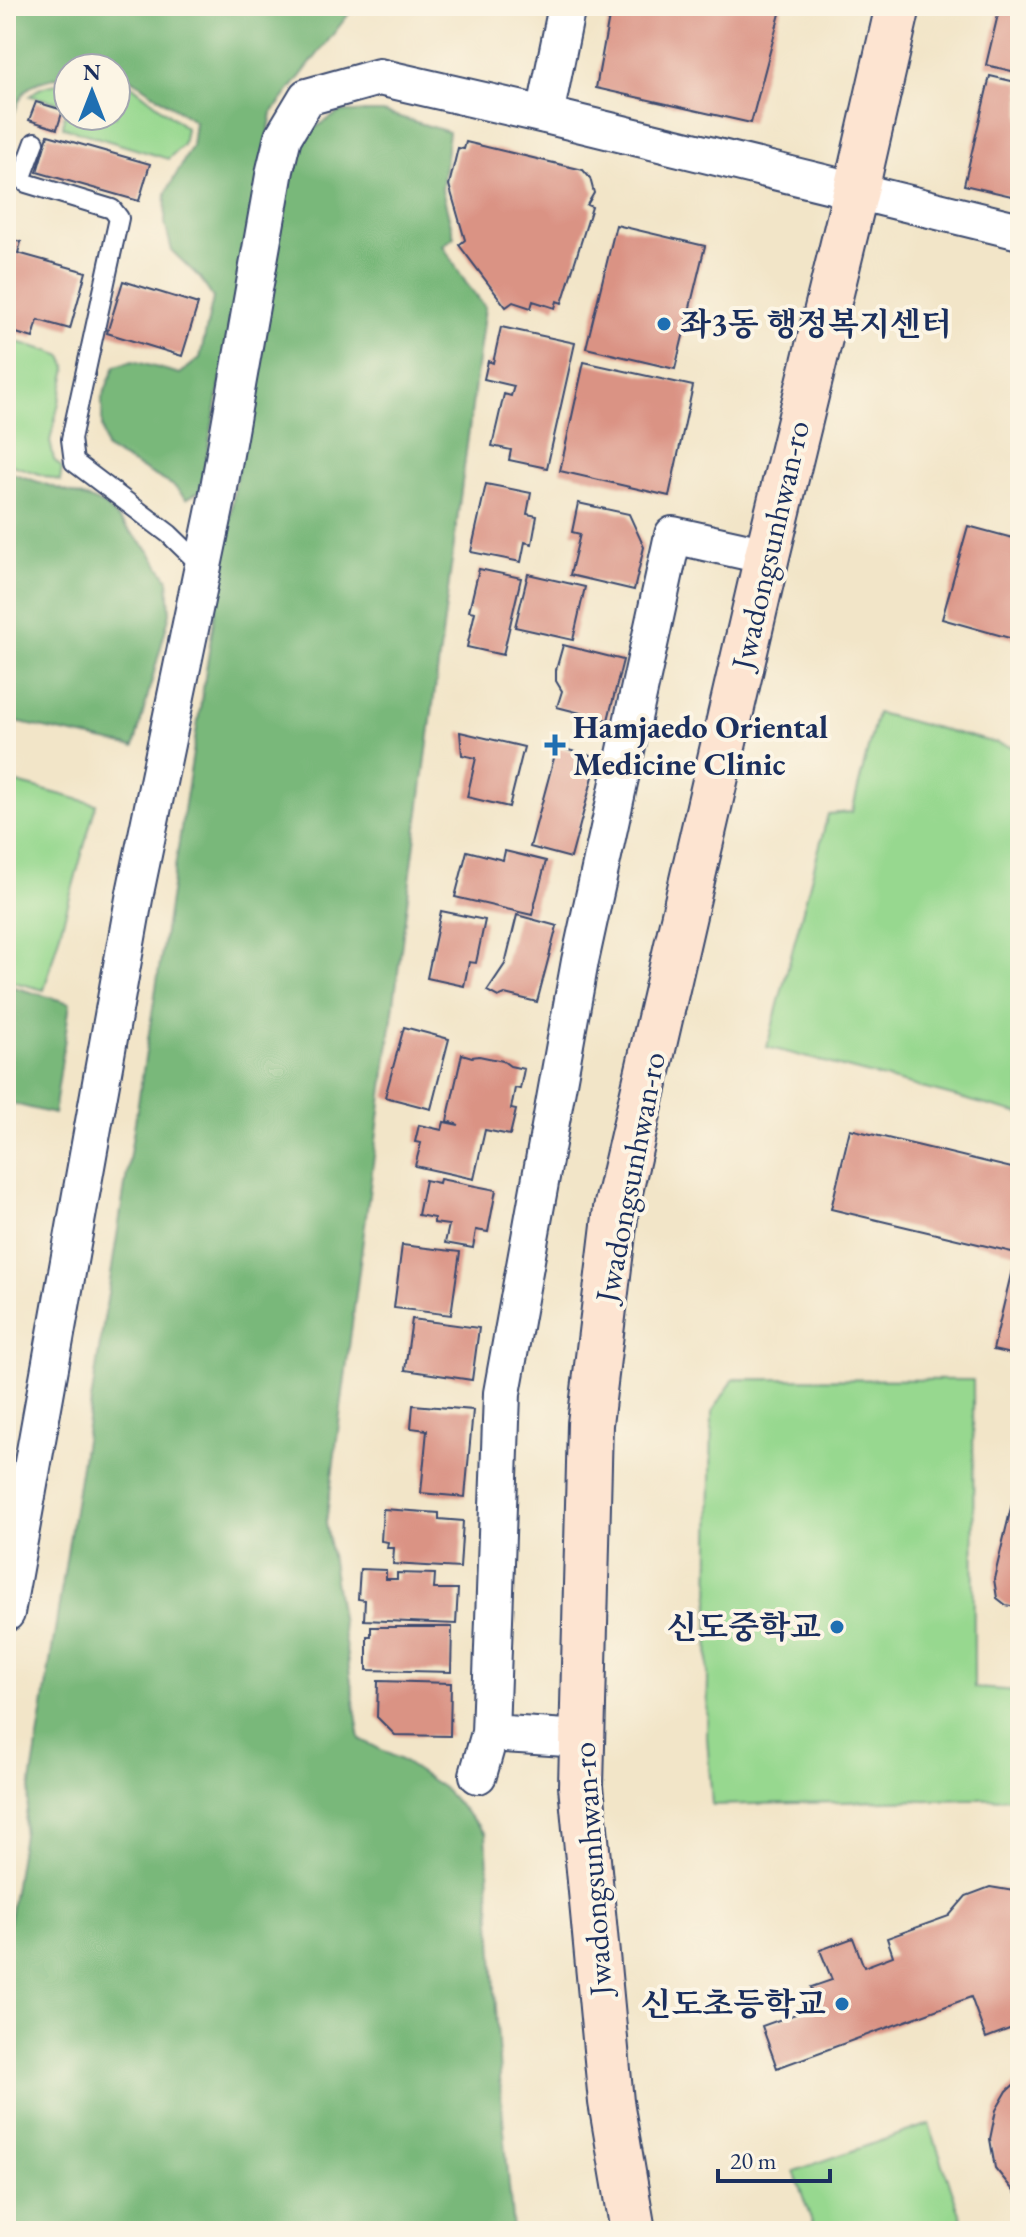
<svg xmlns="http://www.w3.org/2000/svg" width="1026" height="2237" font-family="'EB Garamond','Noto Serif KR',serif">
<style>
.green{fill:#97d88f;stroke:#598476;stroke-width:2}
.forest{fill:#79b87a;stroke:#4a746c;stroke-width:2}
.building{fill:#da9384}
.lines{fill:none;stroke-linecap:round;stroke-linejoin:round}
.lane-casing{stroke:#3b4a6e;stroke-width:22}
.street-casing{stroke:#3b4a6e;stroke-width:40}
.secondary-casing{stroke:#3b4a6e;stroke-width:48}
.lane{stroke:#fff;stroke-width:18}
.street{stroke:#fff;stroke-width:36}
.secondary{stroke:#fde4d1;stroke-width:44}
.poi-dot{fill:#1f6fb2;stroke:#fcf5e5;stroke-width:3}
.labels{text-anchor:middle;dominant-baseline:central;stroke-width:8;stroke-linejoin:round;paint-order:stroke}
.poi-label{font-size:32px;font-weight:bold;fill:#1b2f5e;stroke:#fcf5e5;text-anchor:start}
.street-label{font-size:32px;fill:#1b2f5e;stroke:#fcf5e5}
</style>
<rect width="100%" height="100%" fill="#fcf5e5"/>
<filter id="ink" filterUnits="userSpaceOnUse"><feTurbulence type="fractalNoise" baseFrequency=".0125" numOctaves="2"/><feDisplacementMap in="SourceGraphic" scale="16" xChannelSelector="R" yChannelSelector="G"/><feConvolveMatrix kernelMatrix="1 2 1 2 8 2 1 2 1" color-interpolation-filters="sRGB"/></filter>
<filter id="wash" filterUnits="userSpaceOnUse"><feTurbulence type="fractalNoise" baseFrequency=".006" numOctaves="4" result="noise"/><feDisplacementMap in="SourceGraphic" scale="32" xChannelSelector="R" yChannelSelector="G"/><feGaussianBlur stdDeviation="1.8" result="paint"/><feColorMatrix in="noise" values="0 0 0 0 0 0 0 0 0 0 0 0 0 0 0 0 0 1.4 0 .05"/><feComposite in="paint" operator="in"/></filter>
<g filter="url(#wash)">
<rect width="100%" height="100%" fill="#f2e5c8"/>
<path class="green" d="M 124,79 L 186,128 L 183,145 L 168,159 L 63,127 L 66,104 L 30,96 C 40,85 54,84 68,83 L 68,116 L 116,116 L 116,80 Z
M 6,339 L 49,351 L 62,356 L 67,368 L 50,441 L 54,460 L 62,468 L 60,481 L 6,463 Z
M 877,713 L 1020,749 L 1020,1114 L 767,1047 L 828,814 L 852,812 Z
M 6,780 L 96,804 L 44,990 L 6,980 Z
M 734,1379 L 973,1380 L 974,1688 L 1020,1691 L 1020,1798 L 712,1805 L 707,1737 L 712,1412 Z
M 929,2124 L 966,2231 L 815,2231 L 794,2171 Z"/>
<path class="forest" d="M 6,6 L 355,6 L 272,113 L 200,491 L 186,499 L 174,486 L 106,449 L 102,427 L 102,398 L 115,366 L 133,361 L 180,374 L 200,358 L 213,298 L 200,278 L 172,251 L 165,223 L 166,193 L 192,146 L 195,122 L 123,73 L 116,73 L 116,68 L 68,68 L 68,76 C 18,82 23,93 6,135 Z
M 340,112 L 383,112 L 449,132 L 442,190 L 454,237 L 443,246 L 466,283 L 485,307 L 326,1523 L 360,1739 L 401,1760 L 443,1788 L 486,1834 L 501,2095 L 513,2231 L 6,2231 L 6,1942 L 282,187 L 301,137 Z
M 6,471 L 104,504 L 149,551 L 168,579 L 170,613 L 134,747 L 6,720 Z
M 6,985 L 70,1003 L 54,1114 L 6,1102 Z"/>
<g id="blocks">
<path class="building" d="M 611,6 L 782,6 L 751,123 L 596,88 Z
M 1000,6 L 1020,6 L 1020,73 L 986,65 Z
M 990,76 L 1020,83 L 1020,198 L 964,185 Z
M 36,102 L 63,110 L 57,129 L 29,120 Z
M 48,135 L 150,164 L 139,201 L 37,172 Z
M 466,142 L 583,170 L 590,178 L 594,193 L 587,205 L 592,207 L 562,303 L 557,301 L 555,308 L 533,301 L 531,308 L 513,302 L 506,307 L 459,245 L 465,240 L 449,185 L 458,148 L 464,149 Z
M 616,225 L 705,246 L 675,369 L 586,348 Z
M 6,238 L 21,242 L 18,253 L 86,272 L 70,329 L 38,320 L 33,338 L 6,330 Z
M 123,281 L 198,304 L 182,356 L 107,333 Z
M 501,327 L 575,343 L 547,468 L 509,460 L 511,450 L 492,446 L 504,394 L 511,396 L 514,386 L 484,379 L 488,361 L 493,363 Z
M 584,362 L 693,386 L 669,496 L 560,471 Z
M 486,484 L 531,493 L 527,514 L 537,516 L 532,544 L 525,542 L 521,562 L 471,552 Z
M 578,503 L 629,514 L 644,547 L 634,590 L 570,575 L 580,534 L 572,532 Z
M 968,526 L 1020,540 L 1018,565 L 1020,566 L 1020,641 L 942,619 Z
M 479,569 L 521,578 L 503,655 L 467,647 L 475,612 L 469,611 Z
M 528,574 L 585,587 L 573,640 L 515,627 Z
M 563,645 L 623,660 L 608,720 L 557,707 L 562,691 L 556,681 L 556,670 Z
M 460,732 L 524,747 L 509,807 L 467,797 L 476,758 L 462,755 Z
M 557,747 L 598,758 L 571,858 L 530,847 Z
M 467,851 L 503,860 L 505,851 L 546,861 L 532,915 L 455,897 Z
M 441,911 L 485,920 L 476,963 L 469,962 L 464,986 L 427,978 Z
M 517,915 L 557,926 L 537,1002 L 505,994 L 498,997 L 487,991 L 505,964 Z
M 404,1027 L 449,1039 L 431,1109 L 385,1097 Z
M 462,1054 L 472,1057 L 479,1056 L 503,1061 L 510,1066 L 524,1069 L 520,1089 L 515,1088 L 511,1109 L 516,1110 L 510,1135 L 485,1130 L 474,1179 L 415,1166 L 421,1143 L 415,1142 L 419,1125 L 442,1130 L 444,1122 L 459,1125 L 447,1121 Z
M 850,1129 L 1020,1170 L 1020,1356 L 993,1350 L 1016,1253 L 831,1209 Z
M 440,1179 L 496,1190 L 488,1232 L 476,1230 L 473,1248 L 445,1243 L 449,1225 L 434,1223 L 434,1218 L 418,1215 L 425,1180 L 439,1183 Z
M 402,1245 L 460,1252 L 451,1315 L 394,1308 Z
M 412,1319 L 479,1328 L 472,1380 L 405,1370 Z
M 413,1405 L 473,1410 L 465,1497 L 421,1493 L 427,1430 L 411,1428 Z
M 1019,1474 L 1020,1474 L 1020,1608 L 1006,1605 L 997,1598 L 994,1579 Z
M 383,1509 L 439,1513 L 439,1519 L 463,1521 L 460,1568 L 393,1564 L 394,1548 L 387,1548 L 388,1542 L 381,1541 Z
M 360,1569 L 386,1570 L 386,1579 L 397,1579 L 397,1573 L 435,1574 L 434,1589 L 458,1589 L 456,1624 L 364,1620 L 365,1600 L 358,1599 Z
M 371,1627 L 452,1627 L 451,1672 L 367,1670 L 367,1636 L 371,1636 Z
M 378,1681 L 451,1683 L 450,1736 L 395,1735 L 377,1717 Z
M 990,1887 L 1020,1892 L 1020,2025 L 986,2038 L 971,1997 L 777,2068 L 762,2026 L 818,2006 L 811,1987 L 832,1980 L 820,1950 L 853,1938 L 864,1967 L 893,1956 L 887,1938 L 949,1916 L 966,1896 Z
M 1020,2079 L 1020,2199 L 995,2168 L 990,2139 L 996,2110 L 1007,2091 Z"/>
</g>
</g>
<g filter="url(#ink)">
<use href="#blocks" fill-opacity="0" stroke="#3b4a6e" stroke-width="2"/>
<g class="lines">
<g class="lane-casing">
<path id="lane" d="M 35,142 L 22,177 L 26,183 L 112,209 L 119,218 L 71,439 L 74,462 L 169,534 L 203,567"/>
</g>
<g class="street-casing">
<path id="street" d="M 545,115 L 567,6
M 6,1613 L 135,893 L 217,499 L 275,170 L 283,137 L 307,97 L 379,77 L 545,115 L 1020,231
M 490,1733 L 502,1393 L 580,961 L 673,535 L 767,556
M 478,1775 L 490,1733 L 582,1739"/>
</g>
<g class="secondary-casing">
<path id="secondary" d="M 633,2231 L 611,2102 L 581,1786 L 590,1424 L 616,1209 L 767,556 L 856,190 L 898,6"/>
</g>
<use href="#lane" class="lane"/>
<use href="#street" class="street"/>
<use href="#secondary" class="secondary"/>
</g>
</g>
<g class="poi-dot">
<circle cx="664" cy="324" r="8"/>
<path d="M551 733h8v8h8v8h-8v8h-8v-8h-8v-8h8z"/>
<circle cx="837" cy="1627" r="8"/>
<circle cx="842" cy="2004" r="8"/>
</g>
<g class="labels">
<g class="poi-label">
<text x="680" y="324">좌3동 행정복지센터</text>
<text x="573" y="727">Hamjaedo Oriental<tspan x="573" dy="37">Medicine Clinic</tspan></text>
<text x="821" y="1627" text-anchor="end">신도중학교</text>
<text x="826" y="2004" text-anchor="end">신도초등학교</text>
</g>
<g class="street-label">
<text transform="translate(770 545) rotate(-77)">Jwadongsunhwan-ro</text>
<text transform="translate(630 1177) rotate(-79)">Jwadongsunhwan-ro</text>
<text transform="translate(592 1869) rotate(-94)">Jwadongsunhwan-ro</text>
</g>
</g>
<rect width="1026" height="2237" fill="none" stroke="#fcf5e5" stroke-width="32"/>
<g transform="translate(92 92)"><circle r="38" fill="#fcf5e5" stroke="#a2a6af" stroke-width="2"/>
<path d="M0-6L14 30L0 20L-14 30Z" fill="#1f6fb2"/>
<text y="-12" font-size="22" font-weight="bold" text-anchor="middle" fill="#1b2f5e">N</text>
</g>
<path d="M718 2169v12h112v-12" fill="none" stroke="#1b2f5e" stroke-width="4"/>
<text x="730" y="2169" font-size="24" fill="#1b2f5e" stroke="#fcf5e5" stroke-width="6" paint-order="stroke">20 m</text>
</svg>
